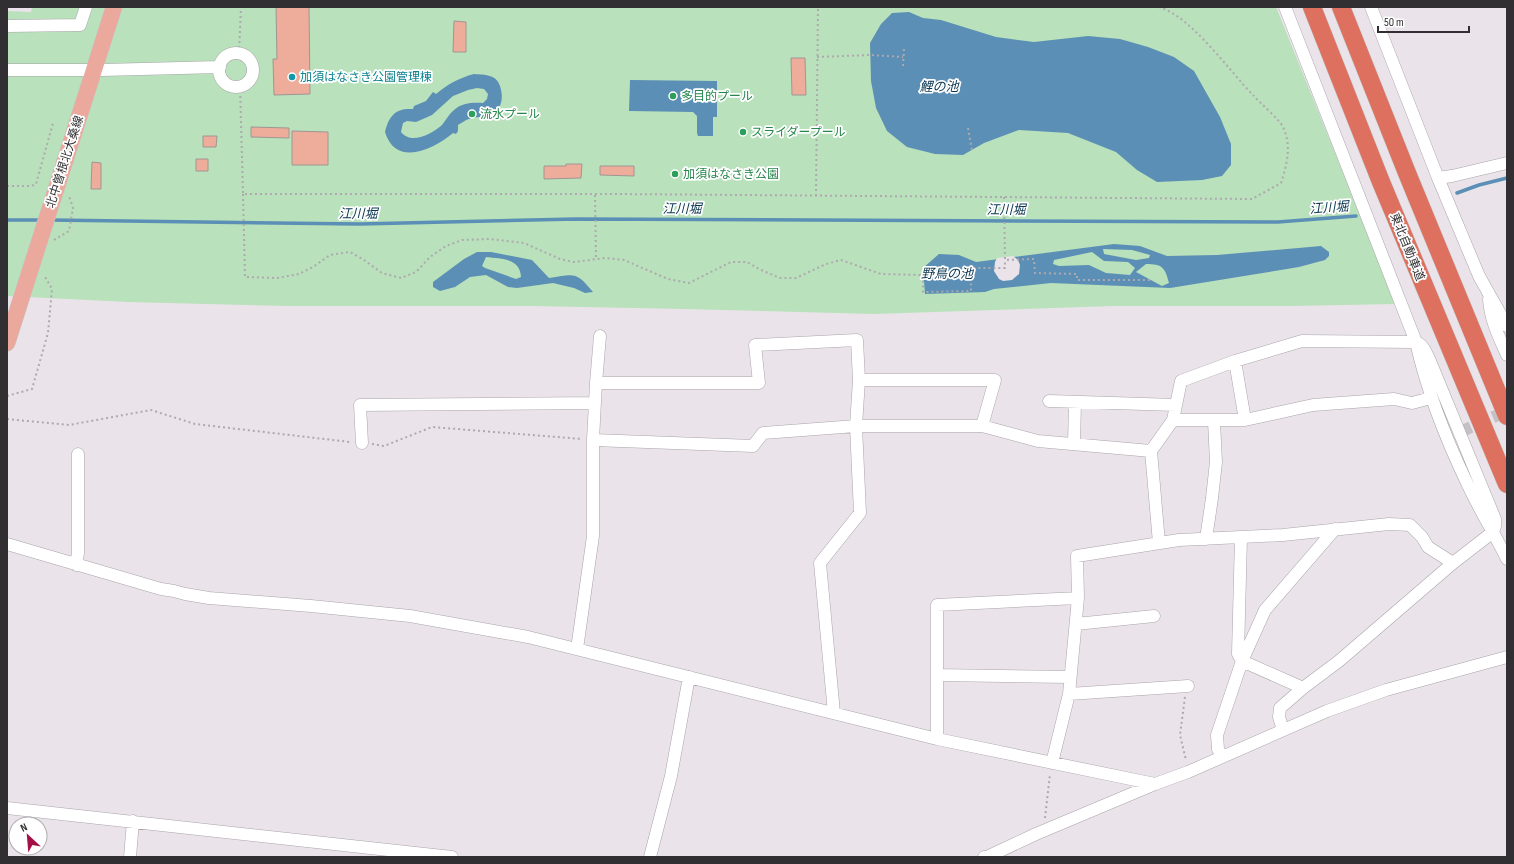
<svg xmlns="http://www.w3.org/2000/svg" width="1514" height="864" font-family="'Sofia Sans Condensed','Noto Sans JP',sans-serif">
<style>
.green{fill:#b9e1bb}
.water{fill:#5b8fb6;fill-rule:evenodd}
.pier{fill:#eae4ea}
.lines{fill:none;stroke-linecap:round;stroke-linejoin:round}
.stream{stroke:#5b8fb6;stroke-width:3.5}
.building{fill:#eead9b;stroke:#9e9693}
.minor-tunnel{stroke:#c5c0c5;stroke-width:12;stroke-dasharray:12 6;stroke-linecap:butt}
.minor-casing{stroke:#aaa4aa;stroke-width:13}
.major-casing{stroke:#c5c5c5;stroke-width:17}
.highway-casing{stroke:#c5c5c5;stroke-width:19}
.path{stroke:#aea9ae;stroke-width:2;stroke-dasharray:2 3;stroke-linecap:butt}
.minor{stroke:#fff;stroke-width:12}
.major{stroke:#eba99e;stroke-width:16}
.highway{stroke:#dd705e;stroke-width:18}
.culture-dot{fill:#0f9aa8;stroke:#fff;stroke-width:1.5}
.leisure-dot{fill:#2e9e5b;stroke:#fff;stroke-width:1.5}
.labels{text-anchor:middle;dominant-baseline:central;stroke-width:3.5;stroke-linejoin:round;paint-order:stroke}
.culture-label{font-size:12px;fill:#0d838f;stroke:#fff;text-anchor:start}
.leisure-label{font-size:12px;fill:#27864d;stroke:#fff;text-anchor:start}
.street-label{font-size:12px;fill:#312f31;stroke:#fff}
.water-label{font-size:13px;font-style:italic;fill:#093550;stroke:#fff}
</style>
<rect width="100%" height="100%" fill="#eae4ea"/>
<path class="green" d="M 32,7 L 1276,7 L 1396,304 L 1291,306 L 1113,306 L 874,314 L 683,309 L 533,306 L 289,306 L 128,302 L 7,296 L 7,11 L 31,12 Z"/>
<path class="water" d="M 909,12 L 923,18 L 941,20 L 996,37 L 1034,42 L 1088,36 L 1120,39 L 1148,47 L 1174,57 L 1194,71 L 1220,117 L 1231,144 L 1231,165 L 1222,176 L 1202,180 L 1157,182 L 1137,170 L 1116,152 L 1068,133 L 1019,130 L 984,143 L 963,155 L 935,154 L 907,147 L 887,131 L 876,108 L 871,81 L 870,43 L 881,24 L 892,13 Z
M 474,74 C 485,75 496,74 500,86 C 504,99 502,111 487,116 C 482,118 475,116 469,119 C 465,120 462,123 458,125 L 458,131 L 456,134 L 453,133 C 434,149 396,168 385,132 C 389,116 395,108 413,109 L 414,106 L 426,101 L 433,92 L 436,94 C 448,84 459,78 474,74 ZM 477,88 L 484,89 L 488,94 L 487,99 L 483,103 C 474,102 461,103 454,110 C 449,114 446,120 442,125 C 432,134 411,145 401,132 L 403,123 L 407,121 L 416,122 L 423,119 L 432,115 L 453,96 L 468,90 Z
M 630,80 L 717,81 L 717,117 L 713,117 L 713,136 L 698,136 L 697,133 L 697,116 L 693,112 L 629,111 Z
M 1114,244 L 1140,246 L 1167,256 L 1217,255 L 1321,246 L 1329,252 L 1329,256 L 1325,260 L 1299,267 L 1170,288 L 1051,283 L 994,289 L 985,292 L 925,294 L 923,268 L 939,254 L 959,255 L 976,262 ZM 1103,249 L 1132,250 L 1150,255 L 1149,258 L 1136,260 L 1104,254 ZM 1092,252 L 1104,261 L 1128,262 L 1135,268 L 1130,275 L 1106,273 L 1089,265 L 1059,266 L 1053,264 L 1054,260 ZM 1146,264 C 1162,264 1165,267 1169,283 L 1162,286 L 1136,272 Z
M 477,252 L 491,252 L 532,260 L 549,278 C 575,274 576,271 593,292 L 585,293 L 574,288 L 553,283 L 517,288 L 508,287 L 486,275 L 470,277 L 455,287 L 440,291 L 433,287 L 433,282 L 464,259 ZM 486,257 C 502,259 520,258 521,277 L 516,279 L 485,268 L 482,266 Z"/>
<path class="pier" d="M 1013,256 L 1018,260 L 1020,265 L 1019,274 L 1012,280 L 1003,281 L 999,279 L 994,271 L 995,262 L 997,258 Z"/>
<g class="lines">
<path class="stream" d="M 1457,193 L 1479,185 L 1507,178
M 7,220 L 42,220
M 50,220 L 360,224 L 576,219 L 1278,222 L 1356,216"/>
</g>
<path class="building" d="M 276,7 L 309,7 L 310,94 L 274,95 L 273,59 L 277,59 Z
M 454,21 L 466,22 L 466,52 L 453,52 Z
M 791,58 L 805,58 L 806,95 L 792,95 Z
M 251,127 L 289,128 L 289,138 L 251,137 Z
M 292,131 L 328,132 L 328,165 L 292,165 Z
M 203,136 L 217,136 L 216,147 L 203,147 Z
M 196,159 L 208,159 L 208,171 L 196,171 Z
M 92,162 L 101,163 L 101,189 L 91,189 Z
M 566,164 L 582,164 L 581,178 L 544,179 L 544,166 L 566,166 Z
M 600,166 L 634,166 L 634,176 L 600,175 Z"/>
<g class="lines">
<path class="minor-tunnel" d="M 1460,432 L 1507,411"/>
<g class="minor-casing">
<path id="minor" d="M 1285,7 L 1416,342 C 1427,391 1445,437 1467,483 C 1479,509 1494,533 1507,559
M 1371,7 L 1438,178 L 1479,276 L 1507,326
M 7,26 L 80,25 L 86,7
M219 70a17 17 0 1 1 34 0a17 17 0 1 1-34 0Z
M 7,70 L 102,70 L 220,67
M 1438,178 L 1452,176 L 1507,163
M 1489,299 C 1490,319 1499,337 1507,355
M 1235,361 L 1302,341 L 1416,342 C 1424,345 1426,353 1430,361 L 1495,519 L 1495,526 L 1493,532 L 1453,563 L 1339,661 L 1303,688 L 1280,708 L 1279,717 L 1283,730
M 596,383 L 600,336
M 1049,401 L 1176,405
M 1245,420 L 1313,405 L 1394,399 L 1412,403 L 1431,398
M 593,440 L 753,446 L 763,433 L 856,426 L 982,426 L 1038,441 L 1151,451 L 1159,543
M 362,443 L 360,405 L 595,403
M 1074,444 L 1075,402
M 1151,451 L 1173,420 L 1181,381 L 1235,361 L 1245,420 L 1173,420
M 1241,537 L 1238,654 L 1242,661 L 1303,688
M 1206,539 L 1212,498 L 1216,462 L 1214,421
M 7,544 L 161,589 L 174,591 L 185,594 L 209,598 L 311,606 L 410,616 L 528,637 L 937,739 L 1155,784
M 76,565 L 78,553 L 78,454
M 1076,624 L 1154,616
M 577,649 L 593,536 L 593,440 L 596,383 L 759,383 L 755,345 L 857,340 L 859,380
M 937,675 L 1070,677
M 1069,694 L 1188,686
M 834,713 L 820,563 L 860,513 L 856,426 L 859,380 L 995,380 L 982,426
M 937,739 L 937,605 L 1078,598
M 1222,757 L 1218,749 L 1217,735 L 1242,661 L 1265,610 L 1335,529
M 1052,763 L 1069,694 L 1078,598 L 1077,556 L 1179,540 L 1283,535 L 1389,524 L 1410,525 L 1422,537 L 1428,547 L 1453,563
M 7,808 L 452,857
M 130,857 L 133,821
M 650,857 L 671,776 L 689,677
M 984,857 L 987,857 L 1036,834 L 1155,784 L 1188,772 L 1327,711 L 1386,690 L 1507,657"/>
</g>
<g class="major-casing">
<path id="major" d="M 7,343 L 114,7"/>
</g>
<g class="highway-casing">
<path id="highway" d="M 1312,7 L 1381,182 L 1507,484
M 1341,7 L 1407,173 L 1507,416"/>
</g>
<path class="path" d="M 239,53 L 241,7
M 817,57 L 870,55 L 903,57
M 903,66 L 904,49
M 240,86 L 243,194 L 615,194 L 1252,199 L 1281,183 C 1287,164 1292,146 1283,127 C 1279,119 1261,104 1254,96 C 1230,72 1191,16 1159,7
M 968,128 L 972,151
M 7,186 L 31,186 L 36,184 L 53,123
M 243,194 L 245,277 L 277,278 L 299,274 L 313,267 L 330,255 L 350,252 L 364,260 L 382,273 L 401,278 L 416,272 L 430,257 L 446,246 L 462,240 L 490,239 L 524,243 L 560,259 L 574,262 L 605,258 L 624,260 L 668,279 L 689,283 L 731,262 L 747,262 L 761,270 L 780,278 L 796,278 L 826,264 L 841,260 L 881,274 L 923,275 L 923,292 L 971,291 L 971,268 L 1005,268 L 1005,260
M 595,195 L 596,259
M 816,196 L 818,7
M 1004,197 L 1005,260 L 1034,259 L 1035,273 L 1077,274 L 1077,280 L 1151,280
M 54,240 L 69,231 L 73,208 L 69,196
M 7,396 L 32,389 L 48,333 L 52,289 L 44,275
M 7,419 L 69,425 L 151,410 L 195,424 L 350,442
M 372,444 L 384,446 L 432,427 L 582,439
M 1185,697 L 1180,735 L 1186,760
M 1045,818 L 1050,774"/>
<use href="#minor" class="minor"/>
<use href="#major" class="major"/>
<use href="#highway" class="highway"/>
</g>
<circle class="culture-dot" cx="292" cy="77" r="4"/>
<g class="leisure-dot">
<circle cx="673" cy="96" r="4"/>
<circle cx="472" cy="114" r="4"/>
<circle cx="743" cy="132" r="4"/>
<circle cx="675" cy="174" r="4"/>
</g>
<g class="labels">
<g class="culture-label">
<text x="300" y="77">加須はなさき公園管理棟</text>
</g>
<g class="leisure-label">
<text x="681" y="96">多目的プール</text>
<text x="480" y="114">流水プール</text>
<text x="751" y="132">スライダープール</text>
<text x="683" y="174">加須はなさき公園</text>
</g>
<g class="street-label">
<text transform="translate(65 162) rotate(-72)">北中曽根北大桑線</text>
<text transform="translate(1407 247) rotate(68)">東北自動車道</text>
</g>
<g class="water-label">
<text x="939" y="87">鯉の池</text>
<text transform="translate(1329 208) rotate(-4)">江川堀</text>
<text x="682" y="209">江川堀</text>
<text x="1006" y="210">江川堀</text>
<text x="358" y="214">江川堀</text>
<text x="947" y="274">野鳥の池</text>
</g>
</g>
<rect width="1514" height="864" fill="none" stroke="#312f31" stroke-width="16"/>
<g transform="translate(28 836) rotate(334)"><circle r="19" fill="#ffffff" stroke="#adacad"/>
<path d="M0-3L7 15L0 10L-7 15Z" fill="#a50f48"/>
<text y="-6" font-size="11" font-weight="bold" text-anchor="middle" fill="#312f31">N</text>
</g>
<path d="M1378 26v6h91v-6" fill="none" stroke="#312f31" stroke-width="2"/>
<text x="1384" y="26" font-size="12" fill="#312f31" stroke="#ffffff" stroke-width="3" paint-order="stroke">50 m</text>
</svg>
